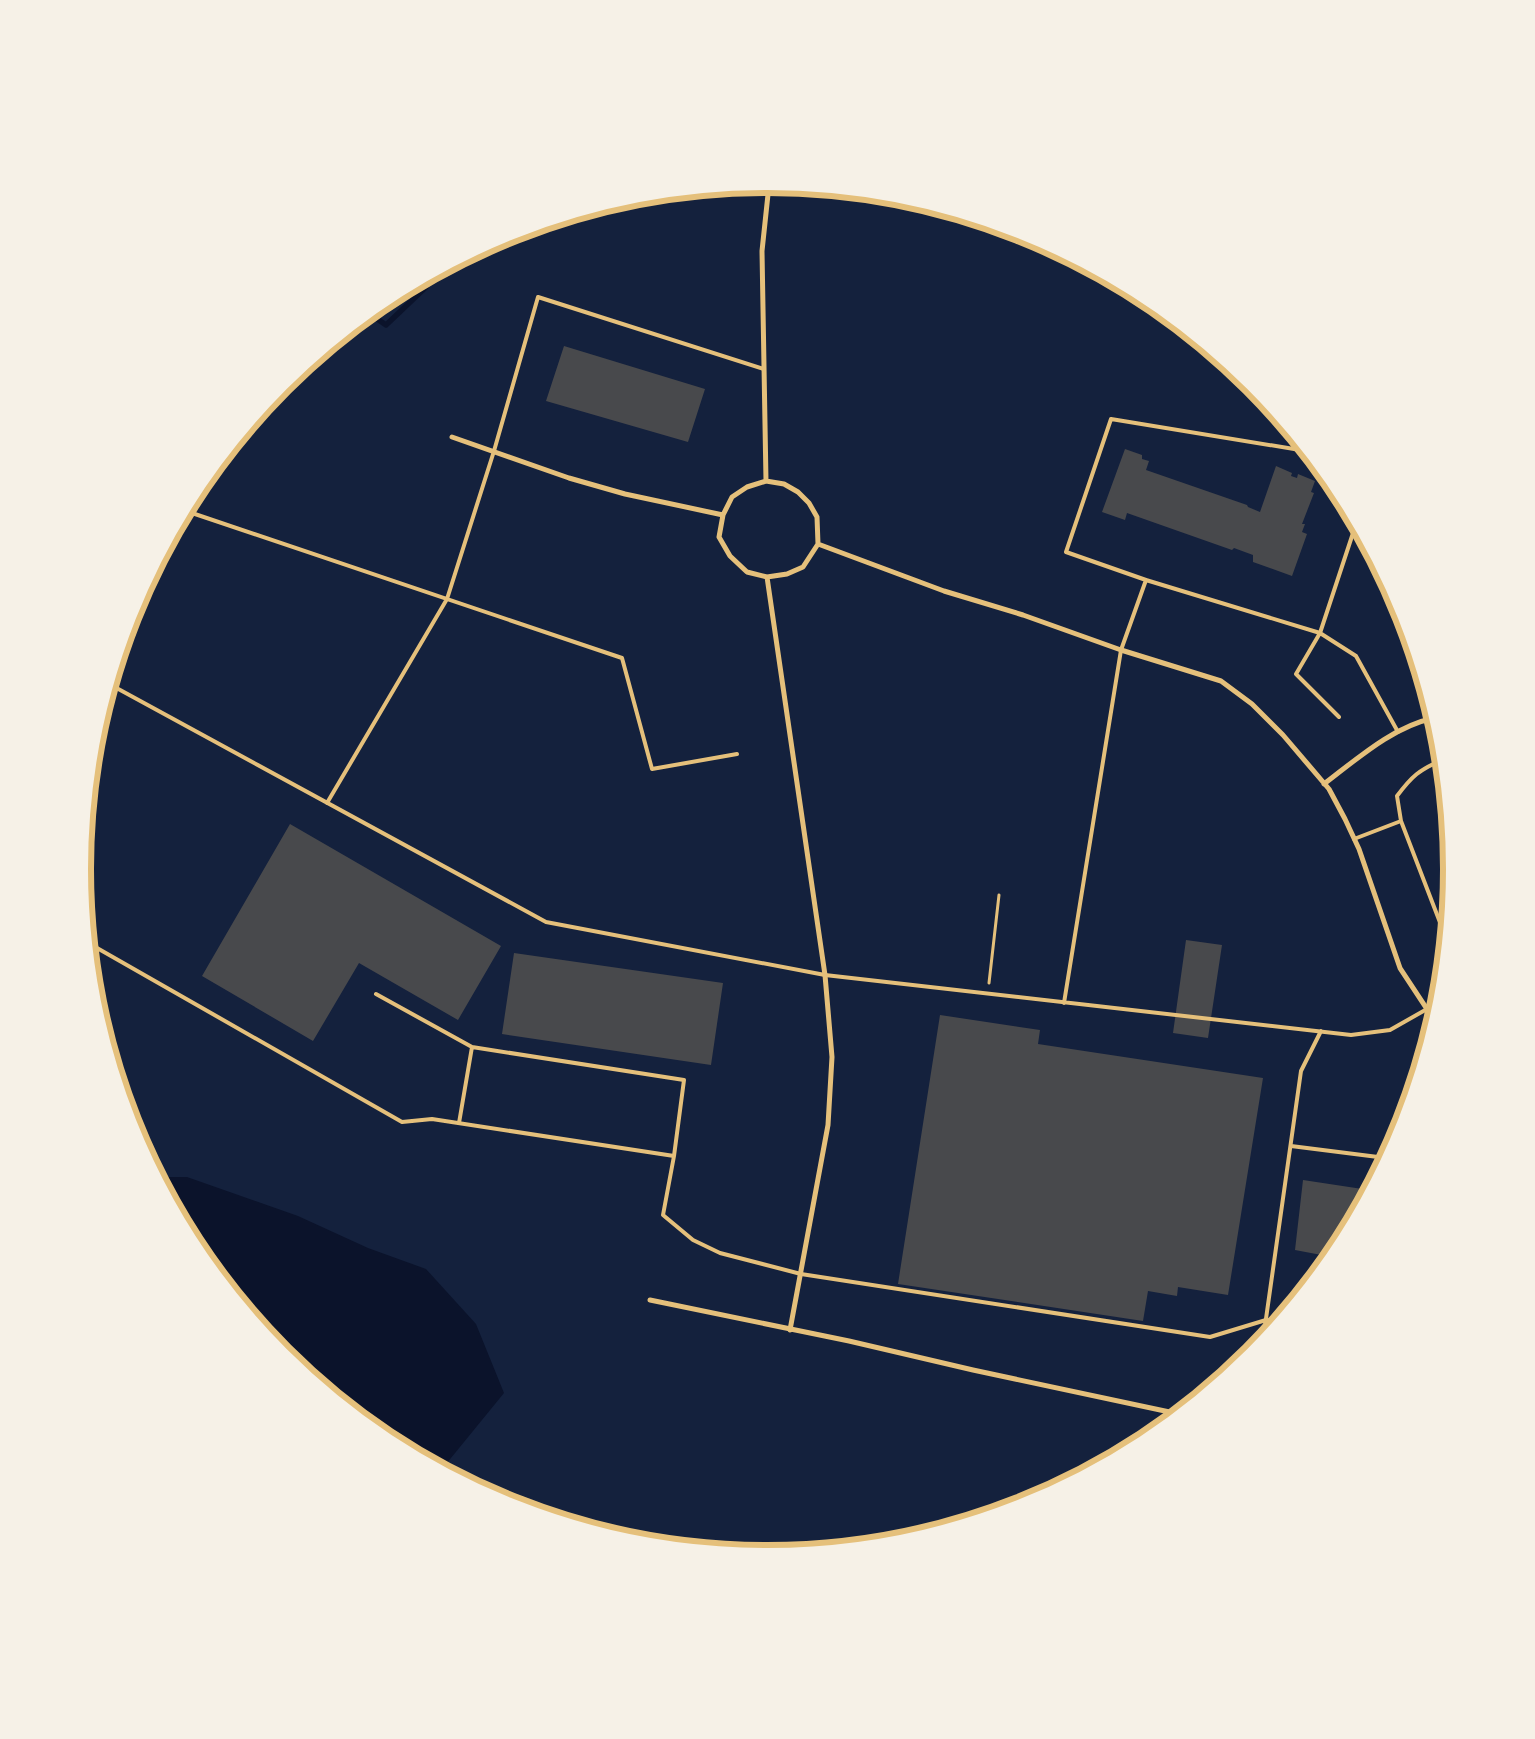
<svg xmlns="http://www.w3.org/2000/svg" width="1535" height="1739" font-family="'DejaVu Sans',sans-serif">
<style>
.water{fill:#0b132b}
.lines{fill:none;stroke-linecap:round;stroke-linejoin:round}
.stream{stroke:#0b132b;stroke-width:5.5}
.building{fill:#48494c}
.path{stroke:#e5c07b;stroke-width:3}
.service{stroke:#e5c07b;stroke-width:4}
.minor{stroke:#e5c07b;stroke-width:5}
.rim{fill:none;stroke:#e5c07b;stroke-width:6}
</style>
<rect width="100%" height="100%" fill="#14213d"/>
<path class="water" d="M 159,1177 L 187,1177 L 298,1216 L 368,1248 L 426,1269 L 476,1324 L 504,1393 L 442,1469 L 387,1439 L 283,1354 L 198,1250 Z"/>
<g class="lines">
<path class="stream" d="M 370,314 L 386,325 L 426,287 L 431,276"/>
</g>
<path class="building" d="M 564,346 L 705,389 L 688,442 L 546,401 Z
M 1125,449 L 1142,455 L 1142,459 L 1149,461 L 1146,470 L 1247,505 L 1248,507 L 1260,512 L 1276,466 L 1292,473 L 1291,476 L 1297,478 L 1298,474 L 1315,481 L 1311,492 L 1314,493 L 1302,524 L 1305,524 L 1302,532 L 1307,534 L 1292,576 L 1253,562 L 1253,555 L 1234,548 L 1232,550 L 1127,513 L 1125,520 L 1102,512 Z
M 290,824 L 501,946 L 458,1020 L 359,963 L 313,1041 L 202,976 Z
M 1186,940 L 1222,945 L 1208,1038 L 1173,1033 Z
M 514,953 L 723,983 L 711,1065 L 502,1034 Z
M 940,1015 L 1040,1030 L 1038,1044 L 1263,1078 L 1228,1295 L 1178,1287 L 1177,1296 L 1148,1291 L 1143,1321 L 898,1284 Z
M 1303,1180 L 1369,1190 L 1337,1250 L 1332,1257 L 1295,1250 Z"/>
<g class="lines">
<path class="path" d="M 989,983 L 999,895"/>
<path class="service" d="M 186,511 L 622,658 L 652,769 L 737,754
M 1356,524 L 1320,633 L 1356,656 L 1398,732
M 1146,580 L 1066,552 L 1111,419 L 1306,451
M 111,685 L 546,922 L 825,975 L 1351,1035 L 1390,1030 L 1427,1009 L 1440,1000
M 327,803 L 447,599 L 494,451 L 538,297 L 764,369
M 1401,821 L 1446,938
M 1354,839 L 1401,821 L 1397,796 C 1412,776 1419,770 1442,760
M 90,944 L 402,1122 L 432,1119 L 674,1156 L 663,1215 L 693,1240 L 720,1253 L 801,1274 L 1210,1337 L 1266,1320 L 1279,1321
M 376,994 L 472,1047 L 684,1080 L 674,1156
M 1064,1003 L 1121,650 L 1146,580 L 1320,633 L 1296,674 L 1339,717
M 459,1123 L 472,1047
M 1291,1146 L 1386,1158
M 1263,1340 L 1301,1071 L 1321,1031"/>
<path class="minor" d="M 452,437 L 569,478 L 625,494 L 723,515
M 766,481 L 784,484 L 798,492 L 809,503 L 817,517 L 818,544 L 803,567 L 787,574 L 767,577 L 747,572 L 730,556 L 719,537 L 723,515 L 732,497 L 747,487 Z
M 766,481 L 762,251 L 769,185
M 818,544 L 944,591 L 1023,615 L 1121,650 L 1221,681 L 1252,704 L 1283,735 L 1329,789 L 1345,819 L 1359,849 L 1400,968 L 1427,1009 L 1435,1018
M 767,577 L 825,975 L 832,1057 L 828,1125 L 790,1330
M 1324,784 C 1357,759 1392,727 1434,718
M 650,1300 L 849,1341 L 973,1370 L 1179,1414"/>
</g>
<path d="M0 0H1535V1739H0ZM91 869a676 676 0 1 1 1352 0a676 676 0 1 1-1352 0Z" fill="#f6f1e7" fill-rule="evenodd"/>
<path class="rim" d="M91 869a676 676 0 1 1 1352 0a676 676 0 1 1-1352 0Z"/>
</svg>
